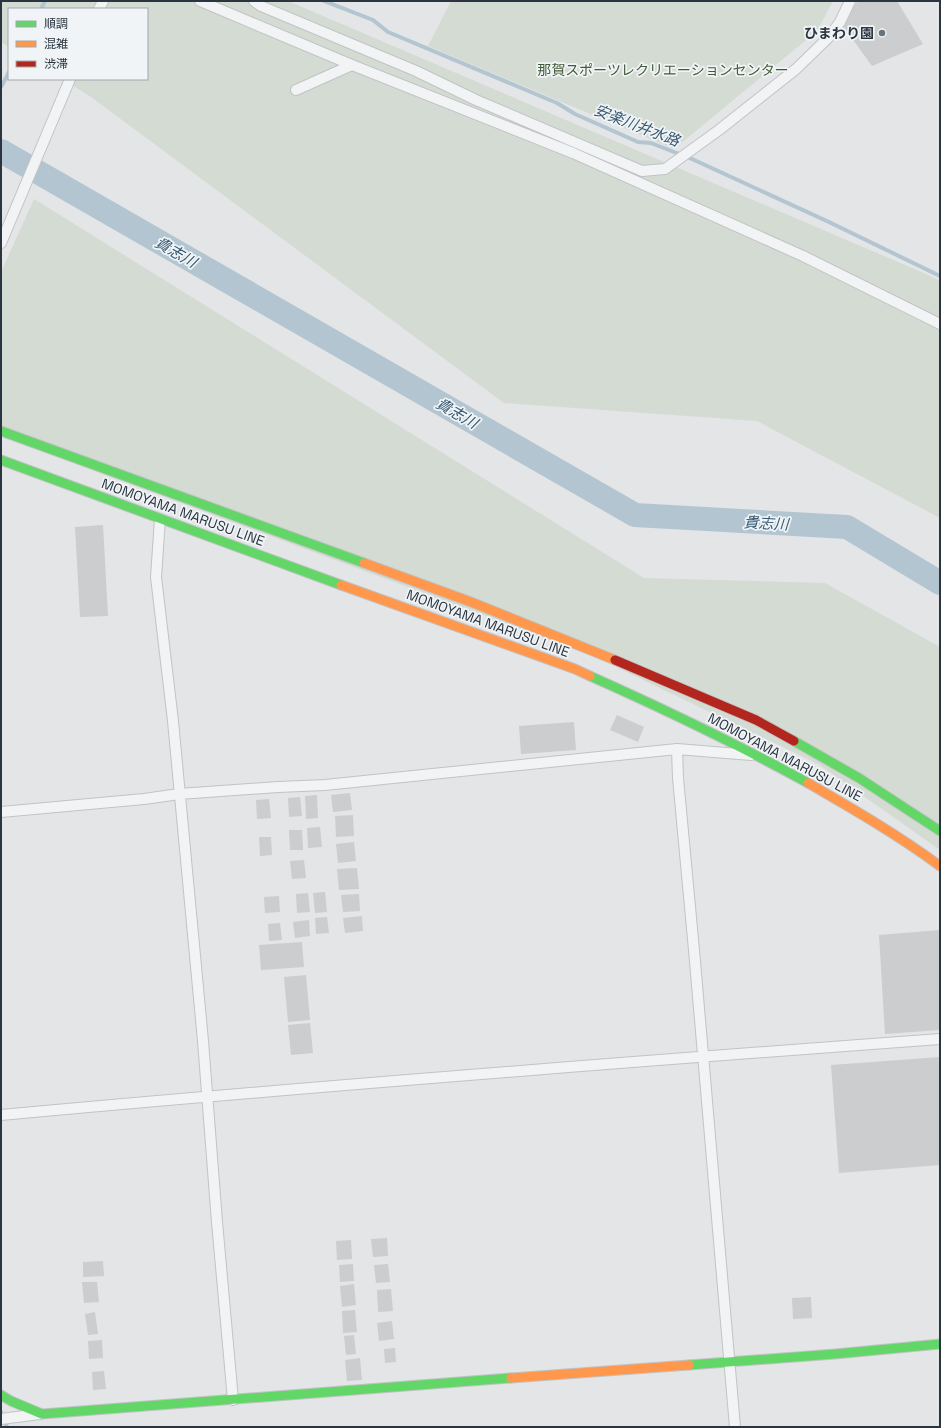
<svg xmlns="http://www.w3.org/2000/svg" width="941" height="1428" font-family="'Space Grotesk','Noto Sans JP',sans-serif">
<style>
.green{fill:#d4dbd3}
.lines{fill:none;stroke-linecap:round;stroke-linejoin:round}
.stream{stroke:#b2c5d1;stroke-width:4}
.river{stroke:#b2c5d1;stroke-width:24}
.building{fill:#cbcdcf}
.street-casing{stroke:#c1c3c5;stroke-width:12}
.fast-casing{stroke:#c1c3c5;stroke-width:11}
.slow-casing{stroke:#c1c3c5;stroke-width:11}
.jam-casing{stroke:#c1c3c5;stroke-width:11}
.street{stroke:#f1f3f4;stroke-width:10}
.fast{stroke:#63d668;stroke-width:9}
.slow{stroke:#ff974d;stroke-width:9}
.jam{stroke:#b3261e;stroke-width:9}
.poi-dot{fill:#6b737a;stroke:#f0f4f6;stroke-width:1.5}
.labels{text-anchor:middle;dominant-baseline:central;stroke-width:3.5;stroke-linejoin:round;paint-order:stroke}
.poi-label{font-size:14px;font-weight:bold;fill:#2a3540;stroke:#f0f4f6;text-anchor:end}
.park-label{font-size:14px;fill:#435b38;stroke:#f0f4f6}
.street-label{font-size:14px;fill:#2a3540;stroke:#f0f4f6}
.water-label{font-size:15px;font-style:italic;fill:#365972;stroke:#f0f4f6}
</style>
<rect width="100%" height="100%" fill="#e3e5e7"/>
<path class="green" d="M 1,1 L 288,1 L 926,274 L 940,281 L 940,518 L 757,421 L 504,403 L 91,97 L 62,79 L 147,79 L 147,9 L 9,9 L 9,47 L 1,42 Z
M 451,1 L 833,1 L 817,31 L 674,149 L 428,46 Z
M 34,199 L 644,578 L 825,583 L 940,647 L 940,850 L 818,764 L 591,655 L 1,436 L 1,272 Z"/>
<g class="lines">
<path class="stream" d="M 324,1 L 373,20 L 388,32 L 557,103 L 575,114 L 638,142 L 651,143 L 692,159 L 829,222 L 940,276
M 41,9 L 45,1
M 1,87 L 9,72
M 1,1412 L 7,1427"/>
<path class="river" d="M 1,151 L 635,515 L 847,527 L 940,583"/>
</g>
<path class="building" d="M 858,1 L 897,1 L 923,44 L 872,66 L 840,22 Z
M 103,525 L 108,616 L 80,617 L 75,527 Z
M 617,715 L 644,727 L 638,742 L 610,730 Z
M 574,722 L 576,750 L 521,754 L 519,726 Z
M 350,793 L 352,810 L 333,812 L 331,795 Z
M 317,795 L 318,818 L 306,819 L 305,796 Z
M 300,797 L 302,816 L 289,817 L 288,798 Z
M 269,799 L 271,818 L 257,819 L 256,800 Z
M 353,815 L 354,836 L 336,837 L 335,816 Z
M 320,827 L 322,847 L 308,848 L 307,828 Z
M 289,830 L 302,830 L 303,850 L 290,850 Z
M 259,837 L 271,837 L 272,855 L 260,856 Z
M 354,842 L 356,861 L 338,863 L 336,844 Z
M 304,860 L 306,878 L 292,879 L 290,861 Z
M 357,868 L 359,889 L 339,890 L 337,869 Z
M 325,892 L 327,912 L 315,913 L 313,893 Z
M 308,893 L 310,912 L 297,913 L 296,894 Z
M 359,894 L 360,911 L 343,912 L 341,895 Z
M 279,896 L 280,912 L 265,913 L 264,897 Z
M 362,916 L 363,931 L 345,933 L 343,918 Z
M 327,917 L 329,933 L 316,934 L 315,918 Z
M 309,920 L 310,936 L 295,938 L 293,922 Z
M 280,923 L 282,940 L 269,941 L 268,924 Z
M 940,930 L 940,1030 L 885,1034 L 879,935 Z
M 302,942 L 304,967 L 261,970 L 259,945 Z
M 306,975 L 310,1020 L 288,1022 L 284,977 Z
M 310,1023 L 313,1053 L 291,1055 L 288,1025 Z
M 940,1057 L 940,1165 L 839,1173 L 831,1065 Z
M 387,1238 L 388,1256 L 373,1257 L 371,1239 Z
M 351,1240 L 352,1259 L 337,1260 L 336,1241 Z
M 103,1261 L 104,1276 L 83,1277 L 83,1262 Z
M 353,1264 L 354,1281 L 340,1282 L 339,1265 Z
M 388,1264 L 390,1282 L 376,1283 L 374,1265 Z
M 82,1282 L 97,1282 L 99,1302 L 84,1303 Z
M 354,1284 L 356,1305 L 342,1307 L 340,1286 Z
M 391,1289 L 393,1311 L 378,1312 L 377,1290 Z
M 811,1297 L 812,1318 L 793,1319 L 792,1298 Z
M 355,1310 L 357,1332 L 343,1333 L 342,1311 Z
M 95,1312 L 98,1334 L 88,1335 L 85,1314 Z
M 392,1321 L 394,1339 L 379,1341 L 377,1323 Z
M 354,1335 L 356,1354 L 346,1355 L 344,1336 Z
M 102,1340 L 103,1358 L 89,1359 L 88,1341 Z
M 395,1348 L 396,1362 L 385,1363 L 384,1349 Z
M 360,1358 L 362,1380 L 347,1381 L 345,1360 Z
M 104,1371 L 106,1389 L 93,1390 L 92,1372 Z"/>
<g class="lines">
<g class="street-casing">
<path id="street" d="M 200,1 L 352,65 L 573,153 L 803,256 L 940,324
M 254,1 L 261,6 L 416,71 L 476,100 L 642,171 L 665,169 L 719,130 L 796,69 L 828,38 L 840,22 L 850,1
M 99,9 L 103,1
M 296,90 L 352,65
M 1,243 L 70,79
M 160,519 L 156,577 L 173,721 L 203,1041 L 217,1222 L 233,1400
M 677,749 L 678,778 L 694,950 L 735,1427
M 1,812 L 144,799 L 179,794 L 278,787 L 325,785 L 677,749 L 751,755
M 1,1115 C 314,1086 627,1062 940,1039
M 1,1419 L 40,1414"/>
</g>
<g class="fast-casing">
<path id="fast" d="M 1,431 L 364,563
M 1,460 L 341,585
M 590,676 C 664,709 737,744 808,783
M 794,741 L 859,778 L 940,831
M 689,1365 L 835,1354 L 940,1344
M 1,1395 L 11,1401 L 42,1414 L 511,1378"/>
</g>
<g class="slow-casing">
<path id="slow" d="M 364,563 L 471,602 L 615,660
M 341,585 L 575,669 L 590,676
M 808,783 C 853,809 898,835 940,866
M 511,1378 L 689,1365"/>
</g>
<g class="jam-casing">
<path id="jam" d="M 615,660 L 756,720 L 794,741"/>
</g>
<use href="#street" class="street"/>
<use href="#fast" class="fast"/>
<use href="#slow" class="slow"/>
<use href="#jam" class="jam"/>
</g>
<circle class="poi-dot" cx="882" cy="33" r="4"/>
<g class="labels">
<g class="poi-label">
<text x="874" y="33">ひまわり園</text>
</g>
<g class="park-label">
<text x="663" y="70">那賀スポーツレクリエーションセンター</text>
</g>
<g class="street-label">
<text transform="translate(183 512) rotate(20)">MOMOYAMA MARUSU LINE</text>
<text transform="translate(488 623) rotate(20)">MOMOYAMA MARUSU LINE</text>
<text transform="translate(785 757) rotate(28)">MOMOYAMA MARUSU LINE</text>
</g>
<g class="water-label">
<text transform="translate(637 125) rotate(21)">安楽川井水路</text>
<text transform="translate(176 252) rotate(30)">貴志川</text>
<text transform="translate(457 413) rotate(30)">貴志川</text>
<text transform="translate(766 523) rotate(3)">貴志川</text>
</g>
</g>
<rect width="941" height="1428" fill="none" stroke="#2a3540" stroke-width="4"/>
<rect x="8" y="8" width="140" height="72" fill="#f0f4f6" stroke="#a1a8ad"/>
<rect x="16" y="21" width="20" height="6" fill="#63d668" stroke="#a1a8ad"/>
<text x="44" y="28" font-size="12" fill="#2a3540">順調</text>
<rect x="16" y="41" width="20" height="6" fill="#ff974d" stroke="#a1a8ad"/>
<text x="44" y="48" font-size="12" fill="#2a3540">混雑</text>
<rect x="16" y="61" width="20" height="6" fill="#b3261e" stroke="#a1a8ad"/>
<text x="44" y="68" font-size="12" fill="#2a3540">渋滞</text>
</svg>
